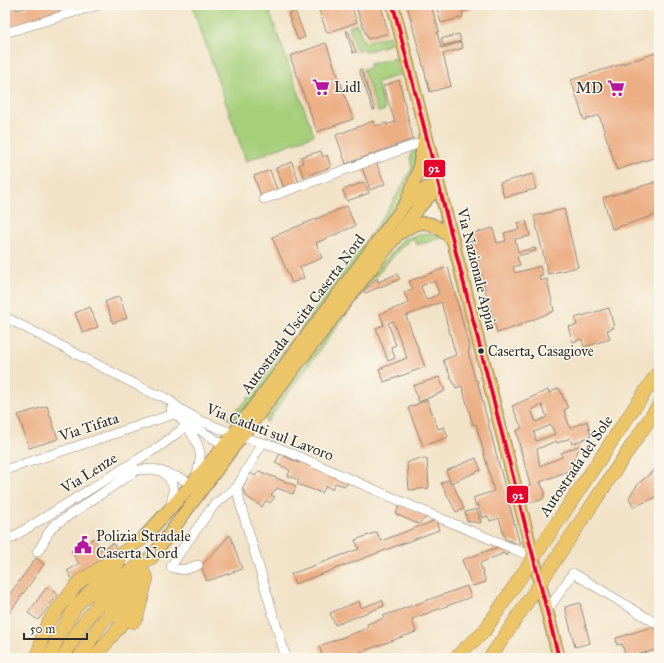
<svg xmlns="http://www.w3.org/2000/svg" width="664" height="663" font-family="'IM FELL Great Primer',serif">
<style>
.green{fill:#a6cf7b;stroke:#687d53}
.building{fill:#ecae84;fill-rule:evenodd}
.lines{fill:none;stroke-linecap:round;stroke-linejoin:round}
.minor-casing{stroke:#8e877a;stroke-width:10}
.major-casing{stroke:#8e877a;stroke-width:14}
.highway-casing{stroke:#8e877a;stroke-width:14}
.minor{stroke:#fff;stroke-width:9}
.major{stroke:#edc569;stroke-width:12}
.highway{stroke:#edc569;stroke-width:13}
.highway-bridge-casing{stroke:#8e877a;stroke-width:14;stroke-linecap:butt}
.highway-bridge{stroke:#edc569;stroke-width:13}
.bus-1-casing{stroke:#fbf7ec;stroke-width:7}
.bus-1{stroke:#e4002b;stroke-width:4}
.bus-dot{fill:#2b2b2b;stroke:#fbf7ec;stroke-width:1.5}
.labels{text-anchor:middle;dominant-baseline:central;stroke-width:3;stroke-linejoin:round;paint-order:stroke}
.bus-label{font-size:14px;fill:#2b2b2b;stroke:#fbf7ec;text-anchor:start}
.poi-label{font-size:15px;fill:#2b2b2b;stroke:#fbf7ec;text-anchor:start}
.street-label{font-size:15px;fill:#2b2b2b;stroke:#fbf7ec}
.line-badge{stroke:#fbf7ec;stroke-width:1.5}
.badge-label{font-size:11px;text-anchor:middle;font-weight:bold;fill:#fff}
</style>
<rect width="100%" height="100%" fill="#fbf7ec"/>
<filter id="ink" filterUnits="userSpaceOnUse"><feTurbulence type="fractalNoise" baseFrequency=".025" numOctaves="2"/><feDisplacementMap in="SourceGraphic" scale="8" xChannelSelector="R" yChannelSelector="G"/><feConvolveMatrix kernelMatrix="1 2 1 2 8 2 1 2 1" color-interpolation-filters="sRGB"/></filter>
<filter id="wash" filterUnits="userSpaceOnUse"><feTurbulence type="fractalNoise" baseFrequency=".012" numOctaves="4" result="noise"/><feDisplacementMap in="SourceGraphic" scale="16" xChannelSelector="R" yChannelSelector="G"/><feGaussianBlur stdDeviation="0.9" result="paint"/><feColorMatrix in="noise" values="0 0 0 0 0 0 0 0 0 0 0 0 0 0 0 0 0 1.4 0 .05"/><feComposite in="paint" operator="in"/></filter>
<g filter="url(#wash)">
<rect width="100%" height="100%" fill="#f2e3c8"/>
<path class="green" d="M 192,5 L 267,5 L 314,135 L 246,161 Z
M 357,24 L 364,42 L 389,36 L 391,44 L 365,52 L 363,49 L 357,51 L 349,27 Z
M 395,58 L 400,75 L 377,82 L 385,110 L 378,112 L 363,69 L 370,68 L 370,64 Z
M 417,150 L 415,169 L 401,202 L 244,414 L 231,420 L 227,418 L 240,407 L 250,396 L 367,240 L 391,205 L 412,168 L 410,156 L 412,152 Z
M 428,233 L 436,235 L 442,238 L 417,245 L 413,238 L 402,246 L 364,290 L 266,423 L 265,419 L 267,414 L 363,287 L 403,239 L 421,234 Z"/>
<g id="blocks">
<path class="building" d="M 5,5 L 15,5 L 16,10 L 28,7 L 28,5 L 80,5 L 5,29 Z
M 317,5 L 351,5 L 357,22 L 327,33 Z
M 355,5 L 381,5 L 388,33 L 368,39 Z
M 407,5 L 431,5 L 439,31 L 437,32 L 441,48 L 461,42 L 463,48 L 443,54 L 451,86 L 430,92 Z
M 436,5 L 470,5 L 471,10 L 462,12 L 463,17 L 441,23 Z
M 295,11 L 305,37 L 298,40 L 288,14 Z
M 346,31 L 348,31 L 356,52 L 353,53 Z
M 459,34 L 461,41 L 443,46 L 441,39 Z
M 326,43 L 353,119 L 317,132 L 290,56 Z
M 656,53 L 659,62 L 659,156 L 617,170 L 599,115 L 584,120 L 571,80 Z
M 361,69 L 375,110 L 373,110 L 359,70 Z
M 399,80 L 413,139 L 346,164 L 336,135 L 373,121 L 375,126 L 387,123 L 387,125 L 395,122 L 383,86 Z
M 321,151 L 323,157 L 327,155 L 331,167 L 304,177 L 299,165 L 303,163 L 301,157 Z
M 292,162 L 299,183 L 284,188 L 276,168 Z
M 376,162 L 385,184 L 370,190 L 362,168 Z
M 270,170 L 277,190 L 261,196 L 254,176 Z
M 533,174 L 536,189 L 504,197 L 500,183 Z
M 659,181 L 659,214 L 612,229 L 603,198 Z
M 364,182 L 369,193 L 347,201 L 343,190 Z
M 347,206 L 355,226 L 316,243 L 322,258 L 300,267 L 304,278 L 292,283 L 272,237 Z
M 564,209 L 578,267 L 548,274 L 534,216 Z
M 526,221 L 530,236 L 515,239 L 518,252 L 535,248 L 536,251 L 517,256 L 520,265 L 513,267 L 515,273 L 540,266 L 543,275 L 539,276 L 540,281 L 547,279 L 554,311 L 515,327 L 497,333 L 470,234 L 493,228 L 497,243 L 506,241 L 504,233 L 519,229 L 517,223 Z
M 448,267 L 470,350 L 468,351 L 475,380 L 477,380 L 520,545 L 505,539 L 499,518 L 490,521 L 488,516 L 482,518 L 478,504 L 476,506 L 473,498 L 494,491 L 476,424 L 473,425 L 462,386 L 456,388 L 443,360 L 456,355 L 441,302 L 406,316 L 425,367 L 384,382 L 379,369 L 407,358 L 393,321 L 388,323 L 396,345 L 391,347 L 395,358 L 388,361 L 376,328 L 384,325 L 380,314 L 409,303 L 404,292 L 413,289 L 409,281 ZM 435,281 L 439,294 L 426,300 L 421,286 Z
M 397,274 L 400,279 L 365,293 L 364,291 L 377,278 L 378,282 Z
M 119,296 L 127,318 L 113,323 L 105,302 Z
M 90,307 L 98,327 L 83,333 L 75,313 Z
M 609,308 L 614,328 L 607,330 L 610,339 L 584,347 L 582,339 L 573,342 L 568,327 L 577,325 L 575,318 Z
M 439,377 L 445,391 L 419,402 L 413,386 Z
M 559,388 L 568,408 L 564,410 L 570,428 L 587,421 L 591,436 L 572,444 L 570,438 L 557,443 L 556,441 L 537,449 L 540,466 L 562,457 L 561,453 L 581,445 L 568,471 L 540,482 L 545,492 L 543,499 L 531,503 L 526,487 L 530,485 L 516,431 L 522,428 L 512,406 L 548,390 L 549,393 ZM 542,405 L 547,417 L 536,422 L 531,410 ZM 551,425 L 555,434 L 536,441 L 534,432 Z
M 427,400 L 438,429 L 444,427 L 448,437 L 423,446 L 408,408 Z
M 47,406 L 58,439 L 29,448 L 18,415 Z
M 280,454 L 299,463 L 300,461 L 349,482 L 345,486 L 335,483 L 332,489 L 326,486 L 322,493 L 297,484 L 299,480 L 288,476 L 290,470 L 275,463 Z
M 476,458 L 481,470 L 451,483 L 446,471 Z
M 416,459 L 427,459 L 429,488 L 409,490 L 407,463 Z
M 658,467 L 659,496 L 633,507 L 629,497 L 639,483 Z
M 259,471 L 296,486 L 293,494 L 277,488 L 271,495 L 275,497 L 270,503 L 266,500 L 262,507 L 247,497 L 242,488 L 250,473 L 255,476 Z
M 448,480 L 451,485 L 453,484 L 464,509 L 456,512 L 441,483 Z
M 400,504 L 427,517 L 418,524 L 396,514 Z
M 477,509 L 481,523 L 467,521 L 465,512 Z
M 436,520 L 439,530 L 295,584 L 291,574 L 359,549 L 355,540 L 377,532 L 381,541 Z
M 230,535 L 242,569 L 207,581 L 201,566 Z
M 94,538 L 101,550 L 113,543 L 118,552 L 73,580 L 67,571 L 79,564 L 71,551 Z
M 501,546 L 509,551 L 506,556 L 504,553 L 480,563 L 486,582 L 472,586 L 462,560 Z
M 36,558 L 44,564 L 8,615 L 5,613 L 5,601 Z
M 467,586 L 471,597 L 412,619 L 416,632 L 344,658 L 323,658 L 319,646 L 368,628 L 367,624 L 384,618 L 383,616 Z
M 47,587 L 58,595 L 38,620 L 28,613 Z
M 382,600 L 384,606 L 335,625 L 330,613 L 359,601 L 361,608 Z
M 580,603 L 590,643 L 575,647 L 565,607 Z
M 652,627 L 659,630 L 659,649 L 626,658 L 622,644 L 617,645 L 616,638 Z"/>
</g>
</g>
<g filter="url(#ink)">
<use href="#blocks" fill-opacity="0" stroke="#8e877a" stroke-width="1"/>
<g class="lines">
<g class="minor-casing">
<path id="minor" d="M 5,33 L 98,5
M 264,199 L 428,140
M 5,317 L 156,395 L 162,396 L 170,401 L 179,408 L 201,421 L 241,437 L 275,446 L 428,513 L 533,557
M 171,409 C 174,414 178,416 182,420 C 189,429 198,441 200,453 C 201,460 198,470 196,477
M 185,421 L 229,448
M 262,443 L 237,487 L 240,503 L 286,658
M 5,470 L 174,414 L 179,408
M 164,473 C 177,486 174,491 170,508
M 5,542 L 163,444 L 186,426
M 37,552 C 44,544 46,535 53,526 L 137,470 L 154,469 L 163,472 L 180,478 L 191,483 L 195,488
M 198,565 C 187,569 182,572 171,567 L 178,555 L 214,505 L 237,487
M 547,611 L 573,573 L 659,625"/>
</g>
<g class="major-casing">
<path id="major" d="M 393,5 L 559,658
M 406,203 L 418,172 L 425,135
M 402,232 C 425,215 435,224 453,240
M 142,539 L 169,510 L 225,445 L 406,203 L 426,188 L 437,186
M 152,557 L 241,437 L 415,212 L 439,186"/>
</g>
<g class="highway-casing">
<path id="highway" d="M 618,432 L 659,371
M 634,442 L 659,405
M 97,596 L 107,586 L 152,557
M 108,606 L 139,571
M 118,616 L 126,605 L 144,573
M 133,622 L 137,617 L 147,578
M 37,658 L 44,630 L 51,618 L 78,583 L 142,539
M 50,658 L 58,636 L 77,605 L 119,562
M 64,658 C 74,633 91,612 109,592
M 79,658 L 101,624 L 120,602
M 94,658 L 132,611
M 456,658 L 463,650 L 483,633"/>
</g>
<use href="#minor" class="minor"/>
<use href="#major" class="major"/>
<use href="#highway" class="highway"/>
<g class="highway-bridge-casing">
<path id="highway-bridge" d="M 483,633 L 618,432
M 490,658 L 634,442"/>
</g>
<use href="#highway-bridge" class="highway-bridge"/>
<g class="bus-1-casing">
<path id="bus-1" d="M 393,5 L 559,658"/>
</g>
<use href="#bus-1" class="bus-1"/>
</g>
</g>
<defs>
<g id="supermarket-bare" transform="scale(1.38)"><path d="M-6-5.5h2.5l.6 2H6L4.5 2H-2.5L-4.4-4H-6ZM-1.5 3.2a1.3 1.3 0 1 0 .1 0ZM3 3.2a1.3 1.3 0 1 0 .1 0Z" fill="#b5179e" stroke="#fbf7ec" stroke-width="2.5" paint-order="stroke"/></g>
<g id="civic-bare" transform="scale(1.38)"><path d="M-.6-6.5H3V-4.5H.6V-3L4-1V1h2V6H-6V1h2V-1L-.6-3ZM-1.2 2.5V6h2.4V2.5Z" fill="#b5179e" stroke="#fbf7ec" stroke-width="2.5" paint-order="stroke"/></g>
</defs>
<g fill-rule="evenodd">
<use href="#supermarket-bare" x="321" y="87"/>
<use href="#supermarket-bare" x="616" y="88"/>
<use href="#civic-bare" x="83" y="545"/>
</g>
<circle class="bus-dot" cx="481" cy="351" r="3.5"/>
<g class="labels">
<g class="bus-label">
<text x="488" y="351">Caserta, Casagiove</text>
</g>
<g class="poi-label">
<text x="334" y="87">Lidl</text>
<text x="603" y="88" text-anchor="end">MD</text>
<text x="96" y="536">Polizia Stradale<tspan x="96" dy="17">Caserta Nord</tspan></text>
</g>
<g class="street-label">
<text transform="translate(477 269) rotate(76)">Via Nazionale Appia</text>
<text transform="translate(303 314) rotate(-53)">Autostrada Uscita Caserta Nord</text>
<text transform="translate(89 427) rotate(-18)">Via Tifata</text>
<text transform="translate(270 432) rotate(21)">Via Caduti sul Lavoro</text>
<text transform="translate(576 466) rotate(-56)">Autostrada del Sole</text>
<text transform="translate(89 473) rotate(-32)">Via Lenze</text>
</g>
</g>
<g class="line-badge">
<rect x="423" y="159" width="23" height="19" rx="4" fill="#e4002b"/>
<rect x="506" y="485" width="23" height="19" rx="4" fill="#e4002b"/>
</g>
<g class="badge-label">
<text x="434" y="172">92</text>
<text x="518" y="499">92</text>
</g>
<rect width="664" height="663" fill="none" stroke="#fbf7ec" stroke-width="20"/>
<path d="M24 633v6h63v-6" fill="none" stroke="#2b2b2b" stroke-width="2"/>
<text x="30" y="633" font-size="12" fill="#2b2b2b" stroke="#fbf7ec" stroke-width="3" paint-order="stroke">50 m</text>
</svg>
